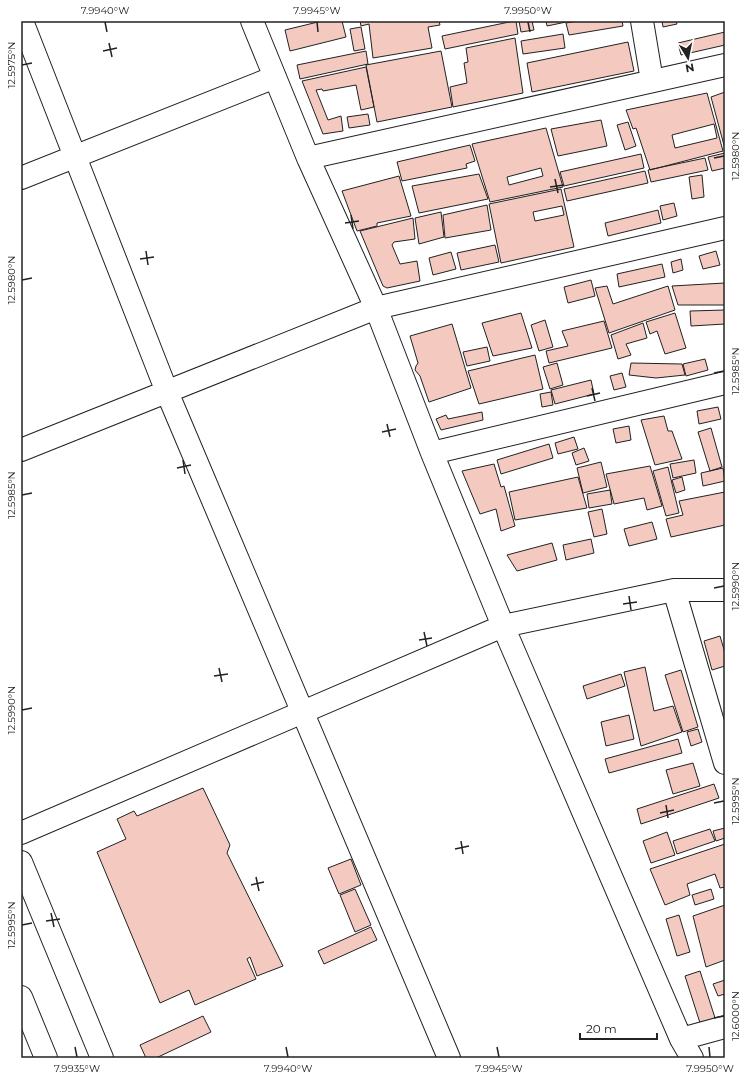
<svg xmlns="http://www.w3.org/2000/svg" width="746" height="1079" font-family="Montserrat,sans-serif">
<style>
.building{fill:#f3c9c0;stroke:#222;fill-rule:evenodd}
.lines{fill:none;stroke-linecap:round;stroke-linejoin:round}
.minor-casing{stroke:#222;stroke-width:24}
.highway-casing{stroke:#222;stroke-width:24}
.minor{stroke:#fff;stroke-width:22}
.highway{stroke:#fff;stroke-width:22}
.ticks{fill:none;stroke:#222;stroke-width:1.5}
.neatline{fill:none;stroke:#222;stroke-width:1.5}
.ticks-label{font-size:10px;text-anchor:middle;fill:#222}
</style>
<rect width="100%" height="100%" fill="#fff"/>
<path class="building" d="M 322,21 L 342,21 L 346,37 L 290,51 L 285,30 Z
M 360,21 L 439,21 L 440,25 L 428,27 L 432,48 L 373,58 L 369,24 L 361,26 Z
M 514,21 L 516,21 L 518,34 L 445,49 L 442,36 Z
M 519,21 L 532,21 L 534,30 L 521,32 Z
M 546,21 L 571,21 L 547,26 Z
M 577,21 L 622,21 L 623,26 L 569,35 L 566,23 Z
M 662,21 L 676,21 L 677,24 L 663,27 Z
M 361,27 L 365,49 L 354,51 L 350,29 Z
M 725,32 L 725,45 L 681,55 L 678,43 Z
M 563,34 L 565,48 L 523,54 L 521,41 Z
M 515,38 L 523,93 L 453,107 L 450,87 L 467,83 L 464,63 L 468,62 L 466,48 Z
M 628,42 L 634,71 L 532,92 L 527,63 Z
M 366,51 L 368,64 L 300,79 L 297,65 Z
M 441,51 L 452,107 L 377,122 L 366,65 Z
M 366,67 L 374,107 L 361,110 L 356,85 L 323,91 L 322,89 L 316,90 L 328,120 L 341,116 L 343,131 L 323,134 L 302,81 Z
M 725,92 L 725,149 L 711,97 Z
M 707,93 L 723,151 L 650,170 L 636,128 L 633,129 L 626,110 ZM 714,124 L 717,138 L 675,148 L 672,135 Z
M 368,114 L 370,125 L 349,128 L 347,117 Z
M 601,120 L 607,146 L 558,156 L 551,129 Z
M 628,122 L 636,146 L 625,150 L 617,125 Z
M 546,128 L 563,187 L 490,202 L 472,144 ZM 541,168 L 543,176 L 509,185 L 507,177 Z
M 470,145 L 475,161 L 466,164 L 467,168 L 402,181 L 397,162 Z
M 725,153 L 725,168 L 712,171 L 708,157 Z
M 641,154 L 644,168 L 564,186 L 560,172 Z
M 705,158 L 708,170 L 651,182 L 648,170 Z
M 645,171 L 648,183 L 567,201 L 564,189 Z
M 479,174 L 488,199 L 419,213 L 412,186 Z
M 702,175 L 704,197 L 692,199 L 689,177 Z
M 399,176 L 411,216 L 377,223 L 377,226 L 357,231 L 342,191 Z
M 561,189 L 574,247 L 501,263 L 489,204 ZM 562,206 L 564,215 L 535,221 L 533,212 Z
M 674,203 L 677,216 L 663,220 L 660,206 Z
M 487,205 L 491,230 L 445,238 L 443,215 Z
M 658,210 L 661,223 L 608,236 L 605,223 Z
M 441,212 L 444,237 L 419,244 L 415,218 Z
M 413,218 L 415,239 L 394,242 L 392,245 L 400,264 L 417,261 L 420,281 L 387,288 L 383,286 L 360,231 Z
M 495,245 L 499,262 L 461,270 L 457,253 Z
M 716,251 L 720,265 L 703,269 L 699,256 Z
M 451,252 L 456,269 L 433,275 L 429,258 Z
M 681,259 L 683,270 L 673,273 L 671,262 Z
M 662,264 L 665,277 L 619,287 L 617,274 Z
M 591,280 L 595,296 L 568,303 L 564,287 Z
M 725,283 L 725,305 L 678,305 L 672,286 Z
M 607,286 L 613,304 L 668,286 L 675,310 L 609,333 L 595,288 Z
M 725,310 L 725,324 L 691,326 L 690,311 Z
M 521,313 L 532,348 L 493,356 L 482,323 Z
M 675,313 L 686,348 L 665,354 L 657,331 L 650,334 L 646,322 Z
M 545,320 L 553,347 L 539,351 L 531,325 Z
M 604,321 L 612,348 L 549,363 L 546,351 L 568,346 L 562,331 Z
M 643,323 L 647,338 L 626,344 L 631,355 L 618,359 L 611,335 Z
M 452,324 L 471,388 L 429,402 L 420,376 L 415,370 L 416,366 L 418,363 L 410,336 Z
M 487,347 L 490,361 L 467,366 L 463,352 Z
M 535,355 L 543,389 L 479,404 L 468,371 Z
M 705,359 L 708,370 L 686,376 L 683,364 Z
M 557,363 L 563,385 L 550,389 L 543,367 Z
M 631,363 L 682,364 L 685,375 L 656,378 L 629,375 Z
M 622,373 L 626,387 L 614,390 L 610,376 Z
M 591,380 L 594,394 L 555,404 L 551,390 Z
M 551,392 L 553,405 L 542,407 L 540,394 Z
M 718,407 L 721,419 L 699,424 L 697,411 Z
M 482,412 L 483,420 L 441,430 L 436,419 L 446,415 L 448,419 Z
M 664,416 L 668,431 L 672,431 L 682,459 L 655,465 L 641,420 Z
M 629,426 L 631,440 L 616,443 L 613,429 Z
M 711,428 L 722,467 L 710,471 L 698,432 Z
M 574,437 L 578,449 L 558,454 L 555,443 Z
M 549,444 L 553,458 L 501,474 L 497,460 Z
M 584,448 L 589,461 L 576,465 L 572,453 Z
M 694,460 L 696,473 L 673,478 L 670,464 Z
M 601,462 L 607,487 L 583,493 L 577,468 Z
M 494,464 L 501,487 L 504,486 L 515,526 L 501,531 L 496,509 L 480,514 L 462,471 Z
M 650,466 L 662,506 L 647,510 L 644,498 L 614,504 L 606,474 Z
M 668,467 L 679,513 L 666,516 L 653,471 Z
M 723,468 L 725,481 L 703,486 L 701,473 Z
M 578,477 L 587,508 L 515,520 L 509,492 Z
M 682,477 L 685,490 L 676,493 L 672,480 Z
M 610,490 L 612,504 L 589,508 L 587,494 Z
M 725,492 L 725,525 L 671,537 L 666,519 L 683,515 L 679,501 Z
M 602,509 L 607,534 L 594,537 L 588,512 Z
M 652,522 L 657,539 L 629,546 L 624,529 Z
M 591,539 L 594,553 L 566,560 L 563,545 Z
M 552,543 L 557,560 L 517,571 L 507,555 Z
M 720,636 L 725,653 L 725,666 L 712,670 L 704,641 Z
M 645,667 L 654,711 L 673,706 L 682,732 L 641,746 L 624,672 Z
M 681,670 L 698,727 L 683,732 L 665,675 Z
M 621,674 L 625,686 L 587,699 L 583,686 Z
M 629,715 L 634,739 L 606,746 L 601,722 Z
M 698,729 L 702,742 L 691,746 L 687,732 Z
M 678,739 L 682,753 L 609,773 L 605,759 Z
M 693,763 L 700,786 L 673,794 L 666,770 Z
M 714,784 L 719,798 L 641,824 L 637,809 Z
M 203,788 L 230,845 L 227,853 L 283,966 L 257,976 L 250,957 L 247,959 L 256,979 L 195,1005 L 189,990 L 160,1003 L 97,852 L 126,839 L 117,819 L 134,811 L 137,816 Z
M 725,828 L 725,838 L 716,841 L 713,831 Z
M 710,829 L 715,841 L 677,854 L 673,841 Z
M 667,832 L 675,855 L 651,863 L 643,841 Z
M 725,844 L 725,887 L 720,888 L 715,874 L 687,884 L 690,895 L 665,905 L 650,869 Z
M 351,859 L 361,885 L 339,894 L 328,868 Z
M 355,889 L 371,925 L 355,932 L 340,895 Z
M 711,889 L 714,899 L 695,905 L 692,895 Z
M 725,905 L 725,960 L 706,967 L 693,916 Z
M 679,915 L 690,952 L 677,956 L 666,919 Z
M 371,927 L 377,940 L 324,964 L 318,951 Z
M 700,971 L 716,1021 L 701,1026 L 685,976 Z
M 725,980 L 725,994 L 718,996 L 713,984 Z
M 203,1016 L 211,1032 L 156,1058 L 146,1058 L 140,1045 Z"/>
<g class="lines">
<g class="minor-casing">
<path id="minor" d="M 22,21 L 167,392 L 449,1058
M 252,21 L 308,158 L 376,308 L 432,453 L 503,626 L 681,1039 L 692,1058
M 642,21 L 652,81
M 308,158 L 725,65
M 21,178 L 275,77
M 21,450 L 376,308 L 725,228
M 432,453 L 725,383
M 674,590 L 725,763
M 21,833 L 503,626 L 674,590 L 725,590
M 21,862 L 102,1058
M 681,1039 L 725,1027"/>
</g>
<g class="highway-casing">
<path id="highway" d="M 21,997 L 46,1058"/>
</g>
<use href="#minor" class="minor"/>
<use href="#highway" class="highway"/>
</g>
<path class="ticks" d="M 105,22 L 107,32M 317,22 L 318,32M 528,22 L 530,32M 109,43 L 112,57M 103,51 L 117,48M 22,65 L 32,63M 714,158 L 724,156M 555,179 L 558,193M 550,187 L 564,185M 351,215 L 353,229M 345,223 L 359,221M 146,251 L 148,265M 140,259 L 154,257M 22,280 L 32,278M 714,373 L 724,371M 592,388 L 595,401M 587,396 L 600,393M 387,424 L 390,437M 382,432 L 396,429M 183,460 L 185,474M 177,468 L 191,465M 22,495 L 32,493M 714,588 L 724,586M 629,596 L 631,610M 623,604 L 637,602M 424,632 L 427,646M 419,640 L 432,638M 219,668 L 222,682M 214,676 L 228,674M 22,710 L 32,708M 714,803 L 724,801M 666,805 L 668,818M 660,813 L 674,810M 461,841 L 463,854M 455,849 L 469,846M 256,877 L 259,891M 251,885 L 264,882M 51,913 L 54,927M 46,921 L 60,919M 22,925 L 32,923M 714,1018 L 724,1016M 75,1047 L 77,1057M 286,1047 L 288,1057M 497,1047 L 499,1057M 709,1047 L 710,1057"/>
<rect width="746" height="1079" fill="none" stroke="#ffffff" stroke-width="44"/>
<g transform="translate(688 58) rotate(170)" stroke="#ffffff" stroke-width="3" paint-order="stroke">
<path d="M0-3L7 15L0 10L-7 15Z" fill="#222222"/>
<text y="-6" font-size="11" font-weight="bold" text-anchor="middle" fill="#222222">N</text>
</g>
<path d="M580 1033v6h77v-6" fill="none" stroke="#222222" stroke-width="2"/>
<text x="586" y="1033" font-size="12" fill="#222222" stroke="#ffffff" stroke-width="3" paint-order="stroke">20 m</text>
<rect x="22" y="22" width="702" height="1035" class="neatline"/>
<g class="ticks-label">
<text x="105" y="14">7.9940°W</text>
<text x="317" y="14">7.9945°W</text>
<text x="528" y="14">7.9950°W</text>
<text transform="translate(11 65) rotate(-90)" y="4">12.5975°N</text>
<text transform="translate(735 156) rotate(-90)" y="4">12.5980°N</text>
<text transform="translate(11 280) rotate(-90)" y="4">12.5980°N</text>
<text transform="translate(735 371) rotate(-90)" y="4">12.5985°N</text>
<text transform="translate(11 495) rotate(-90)" y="4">12.5985°N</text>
<text transform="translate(735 586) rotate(-90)" y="4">12.5990°N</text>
<text transform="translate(11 710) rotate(-90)" y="4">12.5990°N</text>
<text transform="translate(735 801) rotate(-90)" y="4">12.5995°N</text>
<text transform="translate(11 925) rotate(-90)" y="4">12.5995°N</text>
<text transform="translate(735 1016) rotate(-90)" y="4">12.6000°N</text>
<text x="77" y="1072">7.9935°W</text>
<text x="288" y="1072">7.9940°W</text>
<text x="499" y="1072">7.9945°W</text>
<text x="710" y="1072">7.9950°W</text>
</g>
</svg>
